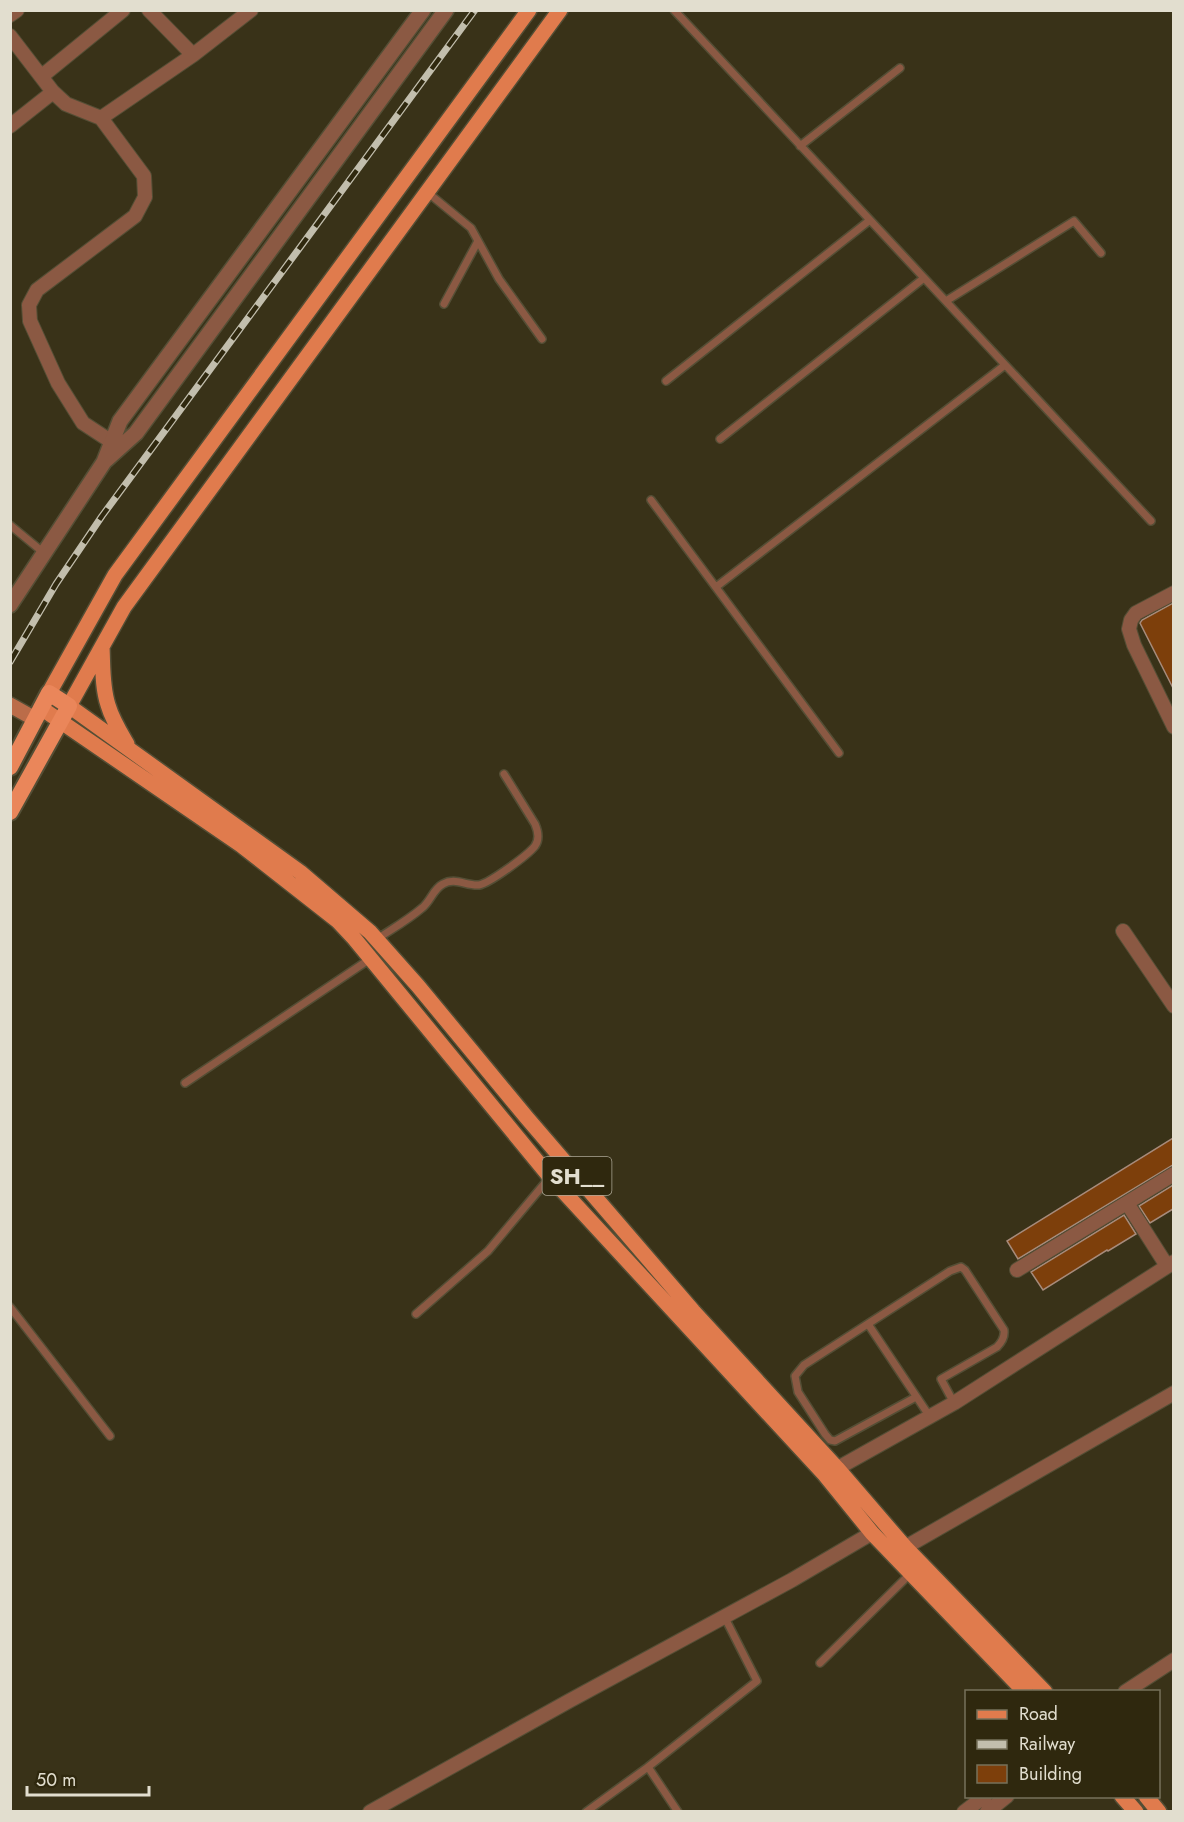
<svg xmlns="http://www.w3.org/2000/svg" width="1184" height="1822" font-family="Jost,sans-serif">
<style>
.building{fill:#7d3f0b;stroke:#a78b7b;stroke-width:1.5}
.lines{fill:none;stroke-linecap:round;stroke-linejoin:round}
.service-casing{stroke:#544e35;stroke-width:10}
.minor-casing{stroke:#544e35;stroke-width:16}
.tertiary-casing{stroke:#544e35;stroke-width:18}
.secondary-casing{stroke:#544e35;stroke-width:18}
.primary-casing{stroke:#544e35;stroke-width:18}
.trunk-casing{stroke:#544e35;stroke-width:20}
.service{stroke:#8b5943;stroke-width:7}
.minor{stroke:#8b5943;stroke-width:14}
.tertiary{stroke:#8b5943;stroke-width:15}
.secondary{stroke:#bb6c49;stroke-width:15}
.primary{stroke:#e07b4d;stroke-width:15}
.trunk{stroke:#ea865a;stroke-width:16}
.rail-casing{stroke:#c2bead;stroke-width:7}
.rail{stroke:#2f280e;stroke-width:4.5;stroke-dasharray:14;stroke-linecap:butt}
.labels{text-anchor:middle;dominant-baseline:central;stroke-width:4.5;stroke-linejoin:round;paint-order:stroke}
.shield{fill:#2f280e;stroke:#aca795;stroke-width:1.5}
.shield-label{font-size:22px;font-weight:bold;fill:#e2decf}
</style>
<rect width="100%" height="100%" fill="#393218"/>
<path class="building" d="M 1173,603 L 1173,688 L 1140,623 L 1142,620 Z
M 1173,1138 L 1173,1165 L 1018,1259 L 1007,1241 Z
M 1173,1185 L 1173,1209 L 1150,1223 L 1139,1206 Z
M 1124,1215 L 1136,1234 L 1108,1251 L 1107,1250 L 1043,1290 L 1031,1272 Z"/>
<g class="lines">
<g class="service-casing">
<path id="service" d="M 674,10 L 1151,521
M 800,146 L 900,68
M 427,192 L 471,228 L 499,279 L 542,339
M 946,301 L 1074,221 L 1101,253
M 444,304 L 478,241
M 666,381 L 870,220
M 720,439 L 924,278
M 651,500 L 839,753
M 10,525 L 44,553
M 716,587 L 1005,365
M 377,939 C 392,929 408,920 422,908 C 431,901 433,889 443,884 C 455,877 466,886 479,885 C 490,883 528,855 535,846 C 540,839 538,831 535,824 L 504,774
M 185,1083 L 370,959
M 10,1307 L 110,1436
M 416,1314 L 488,1251 L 550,1177
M 868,1324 L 930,1417
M 916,1397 L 835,1441 L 830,1440 L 825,1434 L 798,1392 L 795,1376 L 804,1365 L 950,1271 L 961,1267 L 965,1270 L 1004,1330 C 1005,1337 1002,1342 997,1347 L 941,1379 L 954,1403
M 820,1663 L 911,1573
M 648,1767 L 678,1812
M 586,1812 L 648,1767 L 757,1681 L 724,1616"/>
</g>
<g class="minor-casing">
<path id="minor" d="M 10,15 L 17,10
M 10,36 L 53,92 L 66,104 L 101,118 L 144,176 L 145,197 L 135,216 L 37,290 L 29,305 L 30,321 L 58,383 L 83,423 L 112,442
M 193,55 L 251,10
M 42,76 L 123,10
M 101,118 L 193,55 L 149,10
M 10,126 L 53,92
M 1174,593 L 1136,613 L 1131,620 L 1129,629 L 1134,645 L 1174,727
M 1123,931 L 1174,1006
M 1127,1203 L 1167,1266
M 1017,1270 L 1174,1174
M 829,1473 L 954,1403 L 1174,1262
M 897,1552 L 1174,1393
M 1125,1692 L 1174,1660
M 370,1812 L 569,1701 L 792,1580 L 872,1533
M 964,1812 L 985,1796
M 987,1812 L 1007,1796"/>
</g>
<g class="tertiary-casing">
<path id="tertiary" d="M 106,460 L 136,433 L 446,10
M 10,605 L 104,462 L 120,421 L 423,10"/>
</g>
<g class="secondary-casing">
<path id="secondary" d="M 10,705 L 35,719"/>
</g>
<g class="primary-casing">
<path id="primary" d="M 560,10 L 124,607 L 69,706 L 300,872 L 370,932 L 418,986 L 527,1118 L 693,1311 L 837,1468 L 905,1547 L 1045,1692
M 102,647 C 103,666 102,687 108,705 C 112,719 120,732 127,744
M 49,693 L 115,575 L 529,10
M 41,708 L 241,845 L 338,921 L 353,937 L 550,1177 L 825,1475 L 872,1533 L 1025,1692
M 1122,1796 L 1136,1812
M 1146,1796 L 1159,1812"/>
</g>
<g class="trunk-casing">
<path id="trunk" d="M 10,767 L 49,693 L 69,706 L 10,812"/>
</g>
<use href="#service" class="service"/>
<use href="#minor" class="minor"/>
<use href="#tertiary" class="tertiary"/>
<use href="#secondary" class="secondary"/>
<use href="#primary" class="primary"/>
<use href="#trunk" class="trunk"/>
<g class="rail-casing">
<path id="rail" d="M 10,662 L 56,584 L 102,516 L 475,10"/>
</g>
<use href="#rail" class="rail"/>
</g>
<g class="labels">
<rect class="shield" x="542.5" y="1157" width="69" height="38" rx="4.5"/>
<g class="shield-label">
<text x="577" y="1176">SH__</text>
</g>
</g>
<rect width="1184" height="1822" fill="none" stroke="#e2decf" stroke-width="24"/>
<rect x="965" y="1690" width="195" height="108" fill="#2f280e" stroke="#77715b" stroke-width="1.5"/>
<rect x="977" y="1710" width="30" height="9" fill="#e07b4d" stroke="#77715b" stroke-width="1.5"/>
<text x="1019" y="1720" font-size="18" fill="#e2decf">Road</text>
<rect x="977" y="1740" width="30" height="9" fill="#c2bead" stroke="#77715b" stroke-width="1.5"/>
<text x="1019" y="1750" font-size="18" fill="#e2decf">Railway</text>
<rect x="977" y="1765" width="30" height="18" fill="#7d3f0b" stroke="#77715b" stroke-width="1.5"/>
<text x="1019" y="1780" font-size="18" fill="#e2decf">Building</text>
<path d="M27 1786v9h122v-9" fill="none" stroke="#e2decf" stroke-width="3"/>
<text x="36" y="1786" font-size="18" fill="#e2decf" stroke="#2f280e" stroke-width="4.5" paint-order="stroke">50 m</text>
</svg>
